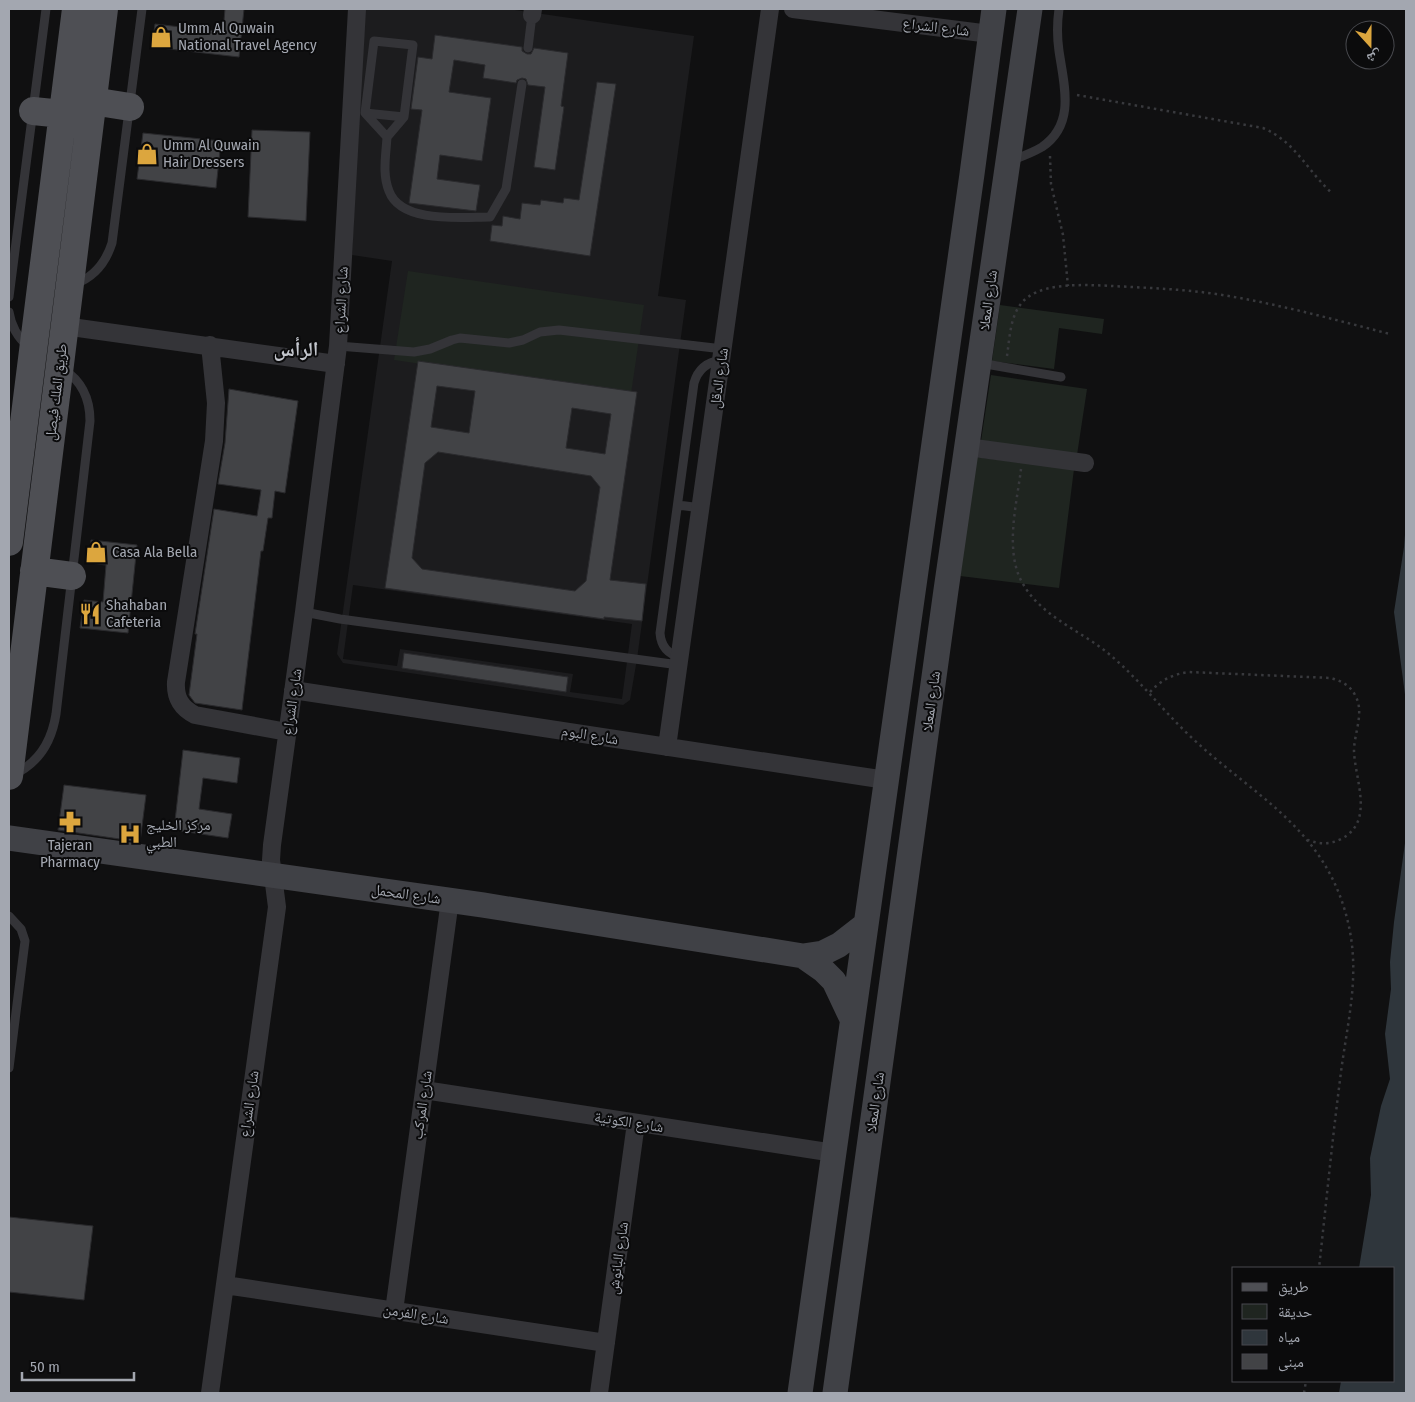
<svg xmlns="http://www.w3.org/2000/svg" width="1415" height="1402" font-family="'Fira Sans Condensed','Noto Naskh Arabic',sans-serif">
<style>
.built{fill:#1c1c1e;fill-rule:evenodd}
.green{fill:#1f2520}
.water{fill:#2f363c}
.building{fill:#424346;stroke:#2a2a2d;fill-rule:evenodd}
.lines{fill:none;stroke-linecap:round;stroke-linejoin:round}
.path{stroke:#38393d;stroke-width:2.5;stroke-dasharray:2.5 4;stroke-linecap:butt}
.lane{stroke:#343438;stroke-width:9}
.street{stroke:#343438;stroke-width:18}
.secondary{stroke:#404146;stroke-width:25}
.primary{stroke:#4e4f54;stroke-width:28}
.labels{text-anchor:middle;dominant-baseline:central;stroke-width:4;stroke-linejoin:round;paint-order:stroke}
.street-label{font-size:15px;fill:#a3a7b0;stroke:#0b0b0c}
.poi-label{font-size:15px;fill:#a3a7b0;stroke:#0b0b0c;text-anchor:start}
.district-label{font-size:20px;font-weight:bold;fill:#c3c6cd;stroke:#0b0b0c}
</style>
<rect width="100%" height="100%" fill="#101011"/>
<path class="built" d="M 363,9 L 508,9 L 694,36 L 658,296 L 686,300 L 637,659 L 630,700 L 623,705 L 343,663 L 337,654 L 392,261 L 352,255 ZM 353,585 L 632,624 L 622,699 L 570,692 L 573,674 L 400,649 L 397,666 L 343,659 Z"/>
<path class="green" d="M 408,271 L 644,305 L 631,394 L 394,360 Z
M 1000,305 L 1104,319 L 1102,334 L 1059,328 L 1054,369 L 992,361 Z
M 991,375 L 1087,389 L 1077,455 L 981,441 Z
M 975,457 L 1074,469 L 1059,588 L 960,576 Z"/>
<path class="water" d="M 1406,522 L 1406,702 L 1394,612 L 1404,547 Z
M 1406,791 L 1406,1393 L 1339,1393 L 1341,1381 L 1394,1381 L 1394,1268 L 1359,1268 L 1371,1195 L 1370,1158 L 1381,1106 L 1390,1079 L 1385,1034 L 1391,989 L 1390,962 L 1394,922 L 1405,843 Z"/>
<path class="building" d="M 225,9 L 244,9 L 239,57 L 152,47 L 155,24 L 223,32 Z
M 435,35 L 522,47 L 522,51 L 527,54 L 531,54 L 534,48 L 568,53 L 561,106 L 564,107 L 555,170 L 534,167 L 545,87 L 528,85 L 526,79 L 522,78 L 517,80 L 516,83 L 483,78 L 485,65 L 454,60 L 449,92 L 491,98 L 482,161 L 440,155 L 437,179 L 480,185 L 476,211 L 409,203 L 422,110 L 411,109 L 418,57 L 432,59 Z
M 597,82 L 616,84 L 590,256 L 490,241 L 492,225 L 502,226 L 503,216 L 520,219 L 522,203 L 540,205 L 541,200 L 563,203 L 564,198 L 579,200 Z
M 252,130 L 310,132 L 306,221 L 248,217 Z
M 143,133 L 221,141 L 216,188 L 137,179 Z
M 418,361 L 637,392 L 610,580 L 646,584 L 642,621 L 604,617 L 604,619 L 385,588 ZM 437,386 L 475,391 L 469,433 L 431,427 ZM 572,408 L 611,414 L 605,454 L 566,448 ZM 438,452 L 591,476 L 600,487 L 586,581 L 575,591 L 422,569 L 412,558 L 425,463 Z
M 229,389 L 298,401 L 285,493 L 275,491 L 272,518 L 268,518 L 263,551 L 261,551 L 242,710 L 195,703 L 189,695 L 197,634 L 195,634 L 214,509 L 257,516 L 261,490 L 218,484 L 225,443 Z
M 91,540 L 137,545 L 128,633 L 80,628 L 84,600 L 103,602 L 106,565 L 89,563 Z
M 404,653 L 568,677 L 566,692 L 402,668 Z
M 183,750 L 240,758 L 237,783 L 203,778 L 199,809 L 232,814 L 228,838 L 174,830 Z
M 64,785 L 146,795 L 140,842 L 58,830 Z
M 9,1217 L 93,1226 L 84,1300 L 9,1292 Z"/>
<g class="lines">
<path class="path" d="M 1077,95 L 1263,128 C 1296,142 1307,171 1333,194
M 1050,156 L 1051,184 L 1063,235 L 1068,286
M 1007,356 C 1010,336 1010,310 1028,297 C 1048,282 1090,285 1113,286 C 1148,288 1182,289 1216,294 C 1275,303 1332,319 1390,334
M 1021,469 C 1017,502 1006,544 1019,576 C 1035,613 1074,627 1104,650 C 1137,676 1160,708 1191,737 C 1250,793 1320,825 1345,911 C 1363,971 1347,1020 1340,1080 C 1332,1142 1326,1205 1319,1268
M 1150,692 C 1161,680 1173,674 1189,672 L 1331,678 C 1341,681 1350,685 1355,695 C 1365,712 1354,733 1354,751 C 1355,780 1375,822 1341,839 C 1330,845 1319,844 1308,840
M 1304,1393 L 1306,1381"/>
<path class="lane" d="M 374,41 L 413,45 L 404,117 L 387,137 L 365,113 Z
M 528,48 L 532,15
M 365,113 L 404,117
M 387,137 C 386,155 382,174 389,191 C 401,224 462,217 490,217 L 506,189 L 522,84
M 1010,161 C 1021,157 1032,153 1042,147 C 1076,124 1064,85 1059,51 C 1057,37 1057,23 1059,9
M 75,284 C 94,277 106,262 112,243 L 142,9
M 9,297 L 46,9
M 9,312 C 11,325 17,337 28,346
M 338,346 L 414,352 L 430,349 L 452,340 L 460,338 L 509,343 L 523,340 L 540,332 L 559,330 L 723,349
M 980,363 L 1061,377
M 678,505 L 701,508
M 304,612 L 340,619 L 679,665
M 680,657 C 667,654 661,646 660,633 L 694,383 C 698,369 707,362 721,360
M 13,775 C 39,763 52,740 56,714 L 90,421 C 90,400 82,381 63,369
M 9,916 L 21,929 L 25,941 L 9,1068"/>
<path class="street" d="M 793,9 L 990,34
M 532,15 L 533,9
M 64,326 L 336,364
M 210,345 L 216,403 L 214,441 L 176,682 C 175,698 181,708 195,715 L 287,732
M 967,447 L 1085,463
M 293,690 L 886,780
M 667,747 L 770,9
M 424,1090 L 834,1153
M 225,1285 L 606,1343
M 394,1311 L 450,900
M 210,1393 L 277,907 L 271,860 L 272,845 L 304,612 L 338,346 L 357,9
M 599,1393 L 636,1123"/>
<path class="secondary" d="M 9,838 L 483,905 L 803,956 L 823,953 L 839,945 L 866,924
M 803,956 L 823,970 L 834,981 L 852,1019
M 800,1393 L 972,174 L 994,9
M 835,1393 L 946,590 L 1030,9"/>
<path class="primary" d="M 92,101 L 130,107
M 33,111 L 63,114
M 9,542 L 76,9
M 34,571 L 72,576
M 9,776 L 104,9"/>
</g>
<defs>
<g id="shop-bare" transform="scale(1.725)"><path d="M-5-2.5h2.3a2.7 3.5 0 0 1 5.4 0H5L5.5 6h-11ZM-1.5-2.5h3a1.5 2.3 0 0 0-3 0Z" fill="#dca63e" stroke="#0b0b0c" stroke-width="2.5" paint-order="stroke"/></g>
<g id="restaurant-bare" transform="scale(1.725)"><path d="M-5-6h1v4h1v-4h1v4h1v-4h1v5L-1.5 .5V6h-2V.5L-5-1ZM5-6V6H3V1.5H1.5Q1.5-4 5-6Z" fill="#dca63e" stroke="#0b0b0c" stroke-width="2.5" paint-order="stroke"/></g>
<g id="pharmacy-bare" transform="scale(1.725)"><path d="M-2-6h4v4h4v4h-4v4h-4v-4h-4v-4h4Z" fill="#dca63e" stroke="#0b0b0c" stroke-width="2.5" paint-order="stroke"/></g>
<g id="hospital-bare" transform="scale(1.725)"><path d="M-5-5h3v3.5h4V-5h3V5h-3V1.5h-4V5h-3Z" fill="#dca63e" stroke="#0b0b0c" stroke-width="2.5" paint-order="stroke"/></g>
</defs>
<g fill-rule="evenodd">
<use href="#shop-bare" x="161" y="37"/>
<use href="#shop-bare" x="147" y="154"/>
<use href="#shop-bare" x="96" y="552"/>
<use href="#restaurant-bare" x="90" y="614"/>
<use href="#pharmacy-bare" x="70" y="822"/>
<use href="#hospital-bare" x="130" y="834"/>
</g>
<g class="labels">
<g class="street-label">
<text transform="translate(936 27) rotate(7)">شارع الشراع</text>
<text transform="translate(341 300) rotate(-87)">شارع الشراع</text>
<text transform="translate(988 300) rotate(-82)">شارع المعلا</text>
<text transform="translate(719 378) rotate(-82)">شارع الدقل</text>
<text transform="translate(56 392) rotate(-83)">طريق الملك فيصل</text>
<text transform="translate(931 701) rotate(-82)">شارع المعلا</text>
<text transform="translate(292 702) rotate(-82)">شارع الشراع</text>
<text transform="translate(590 735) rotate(9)">شارع البوم</text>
<text transform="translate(406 894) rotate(8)">شارع المحمل</text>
<text transform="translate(875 1102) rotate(-82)">شارع المعلا</text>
<text transform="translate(249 1104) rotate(-82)">شارع الشراع</text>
<text transform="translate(422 1105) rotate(-82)">شارع المركب</text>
<text transform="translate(629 1122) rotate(9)">شارع الكوتية</text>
<text transform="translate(618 1258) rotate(-82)">شارع البانوش</text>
<text transform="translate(416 1314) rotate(9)">شارع الفرمن</text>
</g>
<g class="poi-label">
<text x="178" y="28">Umm Al Quwain<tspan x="178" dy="17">National Travel Agency</tspan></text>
<text x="163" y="145">Umm Al Quwain<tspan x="163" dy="17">Hair Dressers</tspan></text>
<text x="112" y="552">Casa Ala Bella</text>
<text x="106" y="605">Shahaban<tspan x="106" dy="17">Cafeteria</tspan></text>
<text x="146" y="825">مركز الخليج<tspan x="146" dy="17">الطبي</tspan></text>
<text x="70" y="845" text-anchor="middle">Tajeran<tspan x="70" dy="17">Pharmacy</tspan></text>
</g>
<g class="district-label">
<text x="296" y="349">الرأس</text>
</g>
</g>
<rect width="1415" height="1402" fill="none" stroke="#a3a7b0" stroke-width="20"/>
<rect x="1232" y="1267" width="162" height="115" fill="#0b0b0c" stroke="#48494e"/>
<rect x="1242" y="1283" width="25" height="8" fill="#4e4f54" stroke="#48494e"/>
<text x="1278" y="1292" font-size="15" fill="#a3a7b0">طريق</text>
<rect x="1242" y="1304" width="25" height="15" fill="#1f2520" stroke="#48494e"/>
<text x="1278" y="1317" font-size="15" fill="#a3a7b0">حديقة</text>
<rect x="1242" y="1330" width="25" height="15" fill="#2f363c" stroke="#48494e"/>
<text x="1278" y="1342" font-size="15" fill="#a3a7b0">مياه</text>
<rect x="1242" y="1354" width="25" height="15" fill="#424346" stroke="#48494e"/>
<text x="1278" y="1367" font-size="15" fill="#a3a7b0">مبنى</text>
<g transform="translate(1370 45) rotate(159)"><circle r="24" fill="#0b0b0c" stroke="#48494e"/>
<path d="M0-4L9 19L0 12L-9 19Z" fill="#dca63e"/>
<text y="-8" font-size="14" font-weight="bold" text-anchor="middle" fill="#a3a7b0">ش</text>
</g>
<path d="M22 1372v8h112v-8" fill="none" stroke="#a3a7b0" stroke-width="2.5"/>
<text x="30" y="1372" font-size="15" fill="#a3a7b0" stroke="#0b0b0c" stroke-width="4" paint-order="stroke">50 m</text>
</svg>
